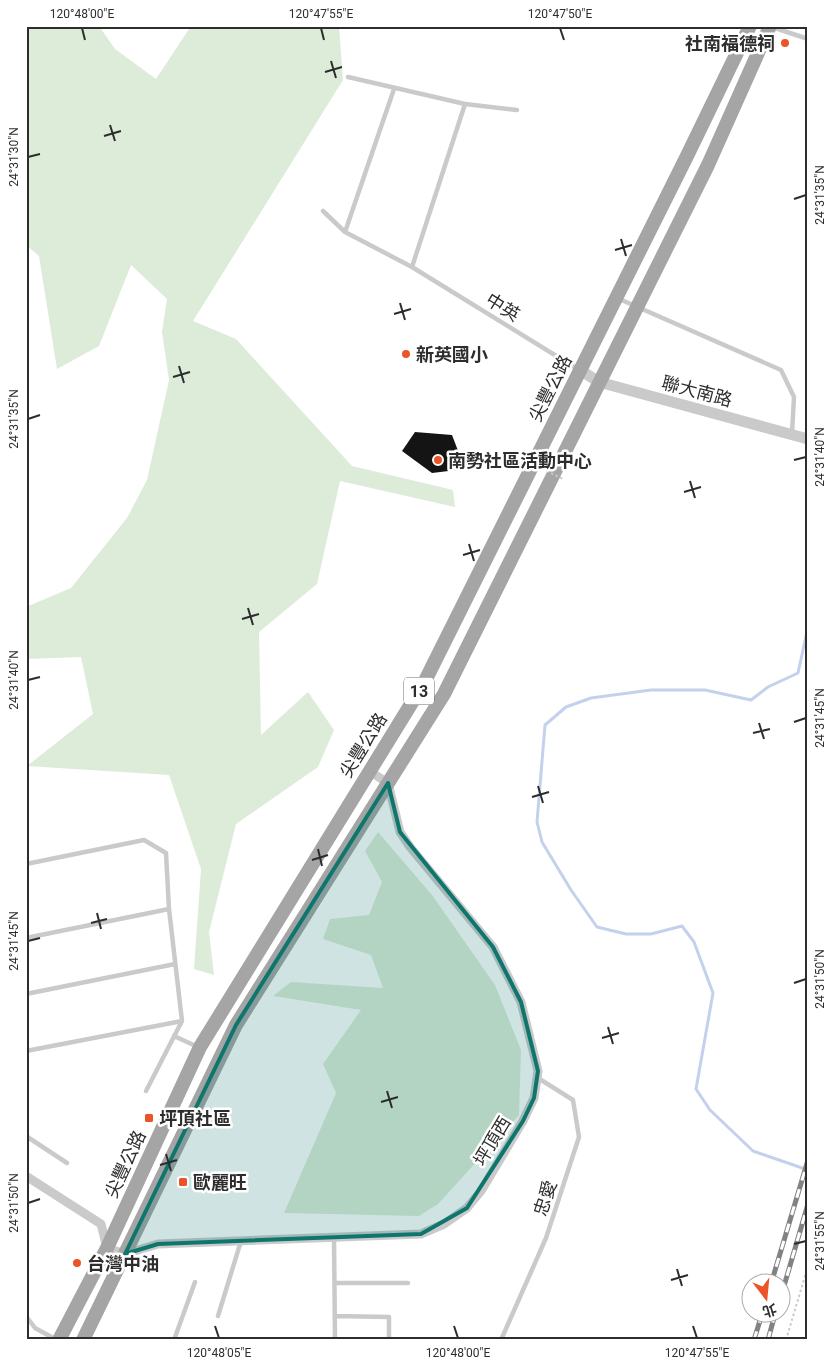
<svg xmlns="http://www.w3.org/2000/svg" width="834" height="1366" font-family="Roboto,'Noto Sans TC',sans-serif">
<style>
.green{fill:#ddebd9}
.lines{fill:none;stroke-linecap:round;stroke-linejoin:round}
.stream{stroke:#c4d1ec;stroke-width:3}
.building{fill:#141414}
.path{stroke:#cacaca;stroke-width:2;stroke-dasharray:2.5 2.5;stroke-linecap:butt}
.service{stroke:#cacaca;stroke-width:4.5}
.minor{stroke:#cacaca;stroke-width:9}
.tertiary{stroke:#cacaca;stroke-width:11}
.primary{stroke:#a5a5a5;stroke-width:14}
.rail-casing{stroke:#828282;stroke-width:5}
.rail{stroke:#fff;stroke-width:3;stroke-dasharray:9;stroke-linecap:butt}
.path-bridge{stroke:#cacaca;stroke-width:2;stroke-dasharray:2.5 2.5;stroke-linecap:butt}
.marked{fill:#0f766e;fill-opacity:0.2;stroke:#0f766e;stroke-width:4;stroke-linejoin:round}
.ticks{fill:none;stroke:#2d2d2d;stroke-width:2}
.poi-dot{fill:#ea5428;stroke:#fff;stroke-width:2}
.labels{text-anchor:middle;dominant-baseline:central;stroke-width:5;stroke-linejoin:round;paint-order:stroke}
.shield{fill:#fff;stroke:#6c6c6c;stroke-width:1}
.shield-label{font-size:16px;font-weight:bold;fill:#2d2d2d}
.poi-label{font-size:18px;font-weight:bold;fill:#2d2d2d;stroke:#fff;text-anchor:start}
.street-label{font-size:18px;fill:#2d2d2d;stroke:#fff}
.neatline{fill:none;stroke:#2d2d2d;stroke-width:2}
.ticks-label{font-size:12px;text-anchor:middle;fill:#2d2d2d}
</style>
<rect width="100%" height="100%" fill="#fff"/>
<path class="green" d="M 26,26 L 99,26 L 115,49 L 156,79 L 191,26 L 339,26 L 343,80 L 193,321 L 236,339 L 352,466 L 453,490 L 455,507 L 340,481 L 317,584 L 259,632 L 261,735 L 308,692 L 334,730 L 318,767 L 236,824 L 209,932 L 214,975 L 194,969 L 201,869 L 169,775 L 27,766 L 93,714 L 81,657 L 26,659 L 26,607 L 71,588 L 127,518 L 147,480 L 169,380 L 162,332 L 167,299 L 131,265 L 99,346 L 57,369 L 39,256 L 26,245 Z
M 378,832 L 432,895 L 495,985 L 521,1050 L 519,1115 L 438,1204 L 419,1216 L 284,1213 L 336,1093 L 323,1064 L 361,1010 L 273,996 L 291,982 L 383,988 L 371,955 L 323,939 L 330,919 L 369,915 L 382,882 L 365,851 Z"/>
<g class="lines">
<path class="stream" d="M 808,627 L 798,673 L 768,687 L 751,700 L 705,690 L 651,690 L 591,698 L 566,707 L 545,725 L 537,822 L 542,842 L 571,890 L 597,927 L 626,934 L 651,934 L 682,926 L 694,942 L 713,993 L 696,1089 L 710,1110 L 753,1151 L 808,1170"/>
</g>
<path class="building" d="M 415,432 L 452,435 L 465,469 L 432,473 L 402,451 Z"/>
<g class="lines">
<path class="path" d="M 786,1340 L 808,1266"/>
<path class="service" d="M 772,27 L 808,39
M 348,77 L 465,104 L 517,110
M 323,211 L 345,232 L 412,267 L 579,370
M 345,232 L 394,89
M 412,267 L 465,104
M 617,298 L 781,370 L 794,397 L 792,433
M 538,459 L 556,466
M 26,864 L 144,840 L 166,853 L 169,909 L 182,1021 L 146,1091
M 26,938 L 169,909
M 26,994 L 175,964
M 174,1036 L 198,1047
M 26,1051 L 182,1021
M 26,1136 L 67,1163
M 334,1238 L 335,1340
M 335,1283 L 408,1283
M 26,1316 L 35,1328 L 57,1340
M 218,1316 L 241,1241
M 335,1316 L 389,1317 L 389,1340
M 174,1340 L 195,1282
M 501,1340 L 546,1238 L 579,1137 L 573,1100 L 538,1078"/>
<path class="minor" d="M 26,1176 L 101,1224 L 107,1248 L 125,1254 L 158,1244 L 421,1234 L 444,1224 L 467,1208 L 481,1191 L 523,1121 L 534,1098 L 538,1071 L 521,1002 L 493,947 L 410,847 L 400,832 L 388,783 L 369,771"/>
<path class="tertiary" d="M 580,370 L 599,382 L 808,439"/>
<path class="primary" d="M 59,1340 L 107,1248 L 200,1047 L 424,683 L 687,156 L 750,26
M 83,1340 L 236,1025 L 444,694 L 708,165 L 770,26"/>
<g class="rail-casing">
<path id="rail" d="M 771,1284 L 808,1160
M 782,1293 L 808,1204
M 754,1340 L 762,1314
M 768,1340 L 775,1314"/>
</g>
<use href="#rail" class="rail"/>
<path class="path-bridge" d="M 524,460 L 563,479"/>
</g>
<path class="marked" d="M 388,783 L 400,832 L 493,947 L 521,1002 L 538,1071 L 534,1098 L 523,1121 L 467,1208 L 421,1234 L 158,1244 L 125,1254 L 236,1025 Z"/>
<path class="ticks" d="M 82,28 L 85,40M 321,28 L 324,40M 560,28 L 564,40M 331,61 L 336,78M 325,72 L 342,67M 110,125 L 115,141M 104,136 L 121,131M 28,157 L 40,154M 794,199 L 806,195M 621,239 L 626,256M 615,250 L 632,245M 400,303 L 405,320M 394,314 L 411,309M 179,366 L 184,383M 173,377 L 190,372M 28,419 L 40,415M 794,460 L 806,457M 690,481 L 695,498M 684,492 L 701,487M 469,544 L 474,561M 463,555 L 480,550M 248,608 L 253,625M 242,619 L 259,614M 28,680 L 40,677M 794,722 L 806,718M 759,723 L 764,739M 753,733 L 770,729M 538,786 L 543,803M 532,797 L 549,792M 318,849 L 322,866M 312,860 L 328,855M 97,913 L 101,929M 91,923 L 107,919M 28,941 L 40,938M 794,983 L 806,979M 608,1027 L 613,1044M 602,1038 L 619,1033M 387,1091 L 392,1108M 381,1102 L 398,1097M 166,1154 L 171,1171M 160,1165 L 177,1160M 28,1203 L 40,1199M 794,1244 L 806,1241M 677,1269 L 682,1286M 671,1280 L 688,1275M 215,1326 L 219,1338M 454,1326 L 458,1338M 693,1326 L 697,1338"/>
<g class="poi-dot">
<circle cx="785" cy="43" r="5"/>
<circle cx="406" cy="354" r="5"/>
<circle cx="438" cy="460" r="5"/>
<rect x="144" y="1113" width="10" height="10" rx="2.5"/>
<rect x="178" y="1177" width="10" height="10" rx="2.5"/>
<circle cx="77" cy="1263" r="5"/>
</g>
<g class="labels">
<rect class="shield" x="404" y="677.5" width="30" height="27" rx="4"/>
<g class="shield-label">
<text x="419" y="691">13</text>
</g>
<g class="poi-label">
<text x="775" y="43" text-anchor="end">社南福德祠</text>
<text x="416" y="354">新英國小</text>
<text x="448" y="460">南勢社區活動中心</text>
<text x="159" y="1118">坪頂社區</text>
<text x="193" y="1182">歐麗旺</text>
<text x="87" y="1263">台灣中油</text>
</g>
<g class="street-label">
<text transform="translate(503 307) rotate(32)">中英</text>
<text transform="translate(550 388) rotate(-63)">尖豐公路</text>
<text transform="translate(697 391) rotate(15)">聯大南路</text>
<text transform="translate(363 745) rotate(-58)">尖豐公路</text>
<text transform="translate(492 1141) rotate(-59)">坪頂西</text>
<text transform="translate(125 1164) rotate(-65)">尖豐公路</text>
<text transform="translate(545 1198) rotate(-72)">忠愛</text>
</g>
</g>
<rect width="834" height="1366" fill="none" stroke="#ffffff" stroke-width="55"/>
<g transform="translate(766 1298) rotate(164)"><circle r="24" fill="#ffffff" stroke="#ababab"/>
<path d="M0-4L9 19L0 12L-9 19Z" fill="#ea5428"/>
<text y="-8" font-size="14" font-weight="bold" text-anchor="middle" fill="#2d2d2d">北</text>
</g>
<rect x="28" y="28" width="778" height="1310" class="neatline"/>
<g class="ticks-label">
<text x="82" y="18">120°48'00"E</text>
<text x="321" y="18">120°47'55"E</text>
<text x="560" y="18">120°47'50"E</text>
<text transform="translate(14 157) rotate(-90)" y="4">24°31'30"N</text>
<text transform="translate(820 195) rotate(-90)" y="4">24°31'35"N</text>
<text transform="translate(14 419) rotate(-90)" y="4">24°31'35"N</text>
<text transform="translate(820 457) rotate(-90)" y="4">24°31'40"N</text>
<text transform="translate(14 680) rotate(-90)" y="4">24°31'40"N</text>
<text transform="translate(820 718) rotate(-90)" y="4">24°31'45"N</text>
<text transform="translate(14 941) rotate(-90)" y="4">24°31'45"N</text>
<text transform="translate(820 979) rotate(-90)" y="4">24°31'50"N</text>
<text transform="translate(14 1203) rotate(-90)" y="4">24°31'50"N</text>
<text transform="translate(820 1241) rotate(-90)" y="4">24°31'55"N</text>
<text x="219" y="1357">120°48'05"E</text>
<text x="458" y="1357">120°48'00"E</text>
<text x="697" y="1357">120°47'55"E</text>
</g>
</svg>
